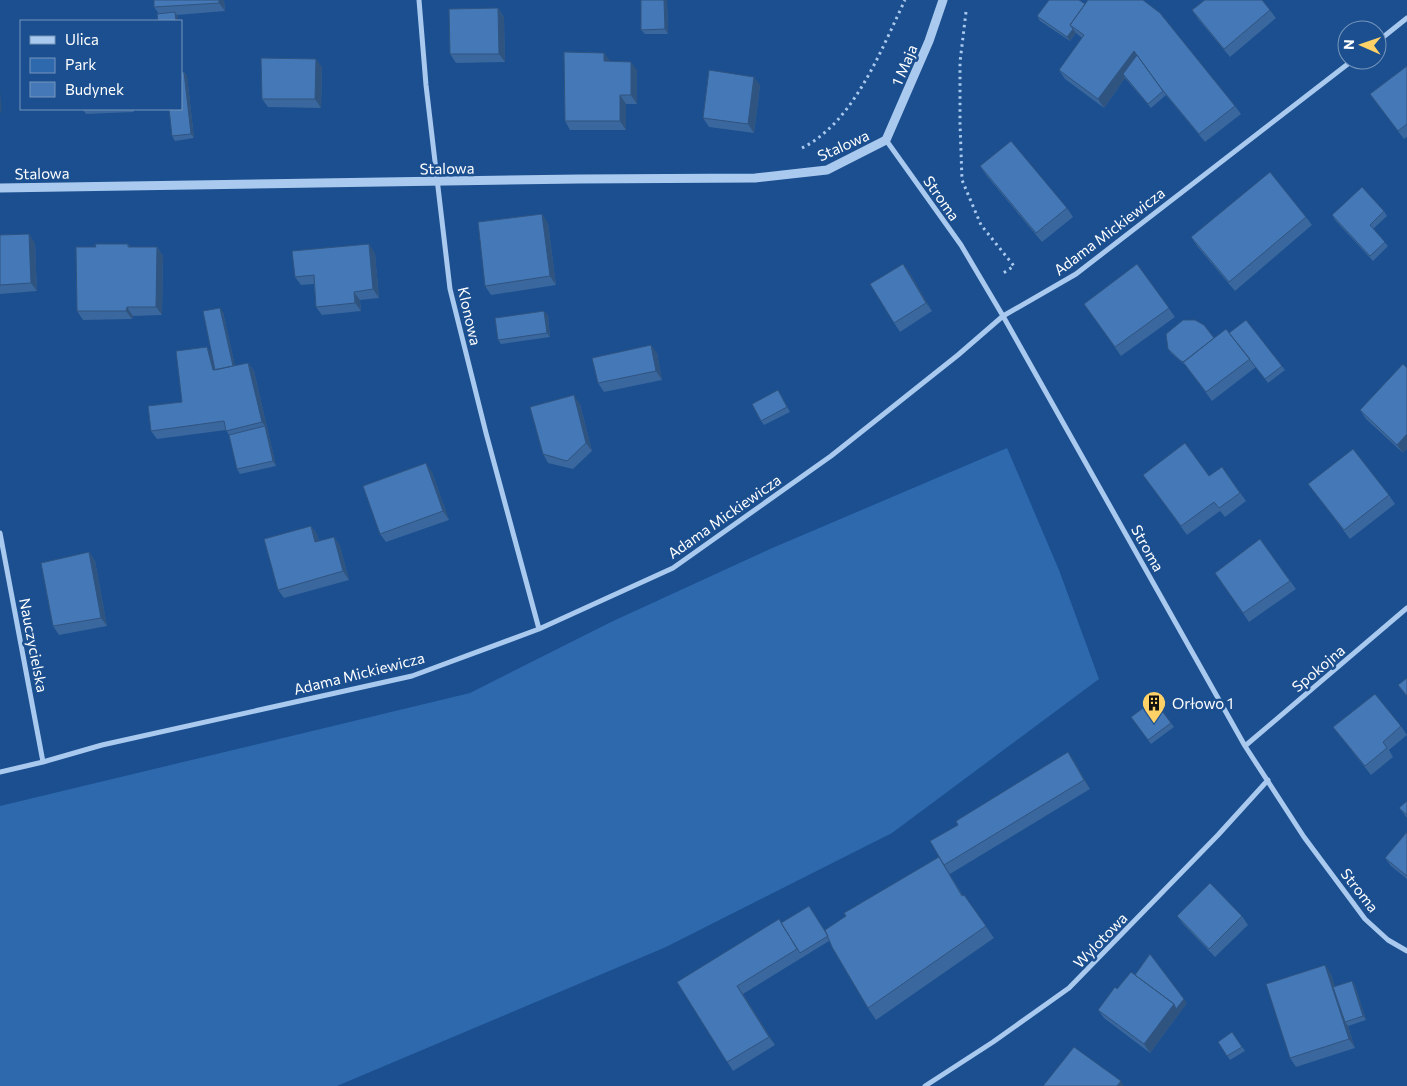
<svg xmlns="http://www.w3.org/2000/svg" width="1407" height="1086" font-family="Commissioner,sans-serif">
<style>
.green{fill:#2e69ad}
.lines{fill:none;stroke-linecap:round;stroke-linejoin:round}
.path{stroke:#a9c9ee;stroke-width:3;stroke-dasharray:2.5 4;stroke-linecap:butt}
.minor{stroke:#a9c9ee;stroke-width:5}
.tertiary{stroke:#a9c9ee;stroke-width:9}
.wall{fill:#3a679d}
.shaded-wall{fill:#305480}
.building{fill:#4478b7;stroke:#305480}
.labels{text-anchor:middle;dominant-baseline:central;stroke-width:5;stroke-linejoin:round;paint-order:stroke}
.street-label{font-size:15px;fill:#fff;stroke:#1b4f8f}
.poi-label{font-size:15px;fill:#fff;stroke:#1b4f8f;text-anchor:start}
</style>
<rect width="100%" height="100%" fill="#1b4f8f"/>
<path class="green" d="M 1007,448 L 1059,570 L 1099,679 L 892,833 L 666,947 L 337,1086 L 0,1086 L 0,806 L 470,693 L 611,622 L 770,549 Z"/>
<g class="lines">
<path class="path" d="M 966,12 L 960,62 L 960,123 L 962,180 L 981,225 L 1014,266 L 1002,274
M 802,148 C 854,122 881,50 905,0"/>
<path class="minor" d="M 419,0 L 426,85 L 450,289 L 486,433 L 539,629
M 1377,42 L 1407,18
M 886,140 L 961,245 L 1003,316 L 1245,746 L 1304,837 L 1365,919 L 1388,940 L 1407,951
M 0,533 L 43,762
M 1245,746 L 1407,608
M 0,772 L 43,762 L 102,745 L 412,676 L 539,629 L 673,568 L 831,456 L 958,355 L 1003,316 L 1076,274 L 1353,60
M 925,1086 L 993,1042 L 1069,988 L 1218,835 L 1268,780"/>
<path class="tertiary" d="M 0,188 L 579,179 L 755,178 L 827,170 L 886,140 L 929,41 L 943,0"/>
</g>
<path class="wall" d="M 154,0 L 224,0 L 225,11 L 177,15 L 178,16 L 159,14 L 154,7 Z
M 641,0 L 667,0 L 668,34 L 645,34 L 641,30 Z
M 1204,0 L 1262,0 L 1276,18 L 1230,57 L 1198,19 L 1192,10 Z
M 1085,4 L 1235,106 L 1241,114 L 1205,142 L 1165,94 L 1166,95 L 1151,108 L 1125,78 L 1104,108 L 1065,79 L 1059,70 L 1082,38 L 1076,33 L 1070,41 L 1040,21 L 1037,16 Z
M 498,8 L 504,17 L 505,62 L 456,63 L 450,54 Z
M 604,53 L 610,62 L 637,70 L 637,104 L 626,104 L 626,130 L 570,130 L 565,121 Z
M 1407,66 L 1407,137 L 1404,139 L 1370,94 Z
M 322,67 L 321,108 L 268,107 L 262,99 Z
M 184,72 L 187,76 L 194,138 L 175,141 L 172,136 Z
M 760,85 L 754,133 L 709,127 L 703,118 Z
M 82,109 L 133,109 L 134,112 L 86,114 Z
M 980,166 L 1067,208 L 1073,217 L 1042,242 L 986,175 Z
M 1384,211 L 1387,216 L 1373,229 L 1388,246 L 1373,261 L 1335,220 L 1332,215 Z
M 1306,217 L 1312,225 L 1235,291 L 1197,246 L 1191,237 Z
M 548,223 L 556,285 L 491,295 L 485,286 Z
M 0,235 L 35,243 L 37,291 L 0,294 Z
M 128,244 L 130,247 L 157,247 L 163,256 L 162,315 L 133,316 L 132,319 L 83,320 L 77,311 L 96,247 Z
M 375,253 L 379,298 L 360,300 L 361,311 L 322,315 L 316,307 L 314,284 L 301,285 L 295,277 Z
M 903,264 L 909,272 L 932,311 L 900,332 L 894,323 Z
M 1137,264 L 1175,317 L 1121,356 L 1084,304 Z
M 223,312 L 235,366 L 248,363 L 254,371 L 276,466 L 240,474 L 237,469 L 229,435 L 226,430 L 157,439 L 151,431 L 182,402 L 211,352 Z
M 548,315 L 550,337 L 501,344 L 498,340 Z
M 1229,333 L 1282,366 L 1285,370 L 1268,383 L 1255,366 L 1256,367 L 1212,401 L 1186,366 L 1171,353 L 1168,349 L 1214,338 Z
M 657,353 L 662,380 L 604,392 L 598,383 Z
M 1407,368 L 1407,448 L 1403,453 L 1366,419 L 1360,410 Z
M 781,395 L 790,412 L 764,425 L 761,421 Z
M 580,404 L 592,451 L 573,469 L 548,463 L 543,454 Z
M 1222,467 L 1246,501 L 1225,517 L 1220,511 L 1187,535 L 1143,475 L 1209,476 Z
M 432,472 L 449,520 L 386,542 L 380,534 Z
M 1308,484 L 1389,495 L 1395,504 L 1350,539 Z
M 311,526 L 317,534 L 319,542 L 334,537 L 340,546 L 349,580 L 284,598 L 278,590 Z
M 1260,539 L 1296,589 L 1249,622 L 1215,573 Z
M 89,552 L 95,561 L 107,626 L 59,635 L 53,626 Z
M 1154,700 L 1174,727 L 1151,744 L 1131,717 Z
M 1401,726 L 1407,735 L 1389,750 L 1393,757 L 1371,775 L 1333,727 Z
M 1074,761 L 1090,789 L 950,874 L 944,865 Z
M 1407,801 L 1407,818 L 1399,808 Z
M 1407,832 L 1407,879 L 1391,866 L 1385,858 Z
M 947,870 L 963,896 L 964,895 L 994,938 L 876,1020 L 868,1008 L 829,941 L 743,994 L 775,1045 L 733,1071 L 677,982 L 782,923 L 827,933 Z
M 1177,916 L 1242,916 L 1248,925 L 1215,957 L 1183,924 Z
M 1331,974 L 1335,987 L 1352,981 L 1355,986 L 1366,1020 L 1348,1026 L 1355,1048 L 1296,1067 L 1290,1058 Z
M 1135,975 L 1187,1003 L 1150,1053 L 1104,1018 L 1098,1010 L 1117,989 Z
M 1232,1032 L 1245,1051 L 1230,1060 L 1218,1042 Z"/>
<path class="shaded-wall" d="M 219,0 L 224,0 L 225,11 L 219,3 Z
M 664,0 L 667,0 L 668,34 L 665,29 Z
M 498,8 L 504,17 L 505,62 L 499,54 Z
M 175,12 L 178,16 L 178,21 L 176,21 Z
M 1073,29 L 1076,33 L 1070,41 L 1067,37 Z
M 1134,51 L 1140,59 L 1123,74 L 1125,78 L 1104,108 L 1098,99 Z
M 604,53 L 610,61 L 610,70 L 604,61 Z
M 316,59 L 322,67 L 321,108 L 315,99 Z
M 631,62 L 637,70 L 637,104 L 631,95 Z
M 184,72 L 187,76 L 194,138 L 191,134 Z
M 754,77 L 760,85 L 754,133 L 748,124 Z
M 0,90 L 2,114 L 0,111 Z
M 620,95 L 626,104 L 626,130 L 620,121 Z
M 542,214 L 548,223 L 556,285 L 550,276 Z
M 29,234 L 35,243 L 37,291 L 31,283 Z
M 369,244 L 375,253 L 379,298 L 373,289 Z
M 157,247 L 163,256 L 162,315 L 156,307 Z
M 903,264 L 909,272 L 932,311 L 926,303 Z
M 354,292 L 360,300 L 361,311 L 355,303 Z
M 127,307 L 133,316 L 132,319 L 126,311 Z
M 220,308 L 223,312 L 237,375 L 234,370 Z
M 544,311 L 548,315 L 550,337 L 547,333 Z
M 651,345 L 657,353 L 662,380 L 656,371 Z
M 207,347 L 213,355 L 218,374 L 213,370 Z
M 248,363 L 254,371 L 276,466 L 273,461 L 265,426 L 262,422 Z
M 574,395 L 580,404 L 592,451 L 586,443 Z
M 1407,434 L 1407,448 L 1403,453 L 1397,445 Z
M 426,463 L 432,472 L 449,520 L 443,511 Z
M 311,526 L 317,534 L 321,551 L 315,542 Z
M 334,537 L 340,546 L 349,580 L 343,571 Z
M 89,552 L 95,561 L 107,626 L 101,618 Z
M 1068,752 L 1074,761 L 1090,789 L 1084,780 Z
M 1325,965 L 1331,974 L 1346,1022 L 1345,1022 L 1348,1026 L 1355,1048 L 1349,1039 Z
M 1352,981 L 1355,986 L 1366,1020 L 1363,1016 Z
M 737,986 L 743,994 L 775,1045 L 769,1037 Z
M 1184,999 L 1187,1003 L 1150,1053 L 1144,1044 L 1174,1004 Z
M 1121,1081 L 1124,1086 L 1117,1086 Z"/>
<path class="building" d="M 154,0 L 219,0 L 219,3 L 154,7 Z
M 641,0 L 664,0 L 665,29 L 641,30 Z
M 1049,0 L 1079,0 L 1085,4 L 1070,25 L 1073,29 L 1067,37 L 1037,16 Z
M 1088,0 L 1143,0 L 1160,13 L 1235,106 L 1199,134 L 1160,87 L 1134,51 L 1098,99 L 1059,70 L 1084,35 L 1070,25 Z
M 1205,0 L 1262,0 L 1270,10 L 1224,49 L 1192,10 Z
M 498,8 L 499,54 L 450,54 L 449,9 Z
M 175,12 L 176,21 L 158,21 L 157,14 Z
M 564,52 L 604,53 L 604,61 L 631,62 L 631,95 L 620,95 L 620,121 L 565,121 Z
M 1137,55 L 1163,91 L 1148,104 L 1123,74 Z
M 261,58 L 316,59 L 315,99 L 262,99 Z
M 1407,66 L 1407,124 L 1398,131 L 1370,94 Z
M 709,70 L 754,77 L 748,124 L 703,118 Z
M 181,72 L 184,72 L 191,134 L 172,136 L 169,109 L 181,109 Z
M 1011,141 L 1067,208 L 1036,233 L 980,166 Z
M 1270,172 L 1306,217 L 1229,282 L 1191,237 Z
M 1362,187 L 1384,211 L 1370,225 L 1385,242 L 1370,256 L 1332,215 Z
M 542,214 L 550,276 L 485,286 L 478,222 Z
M 29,234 L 31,283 L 0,285 L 0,235 Z
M 95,244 L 128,244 L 128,247 L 157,247 L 156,307 L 127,307 L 126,311 L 77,311 L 76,247 L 96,247 Z
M 369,244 L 373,289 L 354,292 L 355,303 L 316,307 L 314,275 L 295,277 L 292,251 Z
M 903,264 L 926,303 L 894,323 L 870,284 Z
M 1137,264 L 1169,308 L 1115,347 L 1084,304 Z
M 220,308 L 233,366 L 215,370 L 203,311 Z
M 544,311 L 547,333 L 498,340 L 495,318 Z
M 1183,320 L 1195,320 L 1204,325 L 1214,338 L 1184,362 L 1181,361 L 1168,349 L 1166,334 Z
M 1246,320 L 1282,366 L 1265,379 L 1229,333 Z
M 1226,329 L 1250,359 L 1206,392 L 1183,362 Z
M 651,345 L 656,371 L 598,383 L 592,358 Z
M 207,347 L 213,370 L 248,363 L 262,422 L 226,431 L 224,421 L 151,431 L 148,406 L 182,402 L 176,351 Z
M 1403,364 L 1407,368 L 1407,434 L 1397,445 L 1360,410 Z
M 778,390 L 787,407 L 761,421 L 752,404 Z
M 574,395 L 586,443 L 567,461 L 543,454 L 530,407 Z
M 265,426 L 273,461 L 237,469 L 229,435 Z
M 1185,443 L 1209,476 L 1222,467 L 1240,493 L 1219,508 L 1214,502 L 1181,526 L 1143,475 Z
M 1353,449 L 1389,495 L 1344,530 L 1308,484 Z
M 426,463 L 443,511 L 380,534 L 363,486 Z
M 311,526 L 315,542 L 334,537 L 343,571 L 278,590 L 264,539 Z
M 1260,539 L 1290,581 L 1243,613 L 1215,573 Z
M 89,552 L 101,618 L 53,626 L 41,563 Z
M 1407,678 L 1407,696 L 1398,685 Z
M 1375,694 L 1401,726 L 1383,742 L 1387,748 L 1365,766 L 1333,727 Z
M 1154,700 L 1171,723 L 1148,740 L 1131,717 Z
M 1068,752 L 1084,780 L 944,865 L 930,841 L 958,825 L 956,821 Z
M 1407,801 L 1407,815 L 1399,808 Z
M 1407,832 L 1407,876 L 1385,858 Z
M 939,857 L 962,896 L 964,895 L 986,926 L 868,1008 L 832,947 L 825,930 L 846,916 L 844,913 Z
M 1210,883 L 1242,916 L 1209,949 L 1177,916 Z
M 809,906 L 828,936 L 800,953 L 781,923 Z
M 779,919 L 797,949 L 737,986 L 769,1037 L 727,1062 L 677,982 Z
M 1150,954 L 1184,999 L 1176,1009 L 1174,1004 L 1135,975 Z
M 1325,965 L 1349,1039 L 1290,1058 L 1266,984 Z
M 1131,972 L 1174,1004 L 1144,1044 L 1098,1010 L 1115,987 L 1117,989 Z
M 1352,981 L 1363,1016 L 1345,1022 L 1333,987 Z
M 1232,1032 L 1242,1047 L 1227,1056 L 1218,1042 Z
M 1074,1047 L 1121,1081 L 1117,1086 L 1043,1086 Z"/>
<defs>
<g id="building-pin" transform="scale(1.25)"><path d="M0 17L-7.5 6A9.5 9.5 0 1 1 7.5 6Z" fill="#ffd166" stroke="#1b4f8f"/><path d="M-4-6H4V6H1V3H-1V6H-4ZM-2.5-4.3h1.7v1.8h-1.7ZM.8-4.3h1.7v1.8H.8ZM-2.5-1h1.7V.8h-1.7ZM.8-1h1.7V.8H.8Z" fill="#111"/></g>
</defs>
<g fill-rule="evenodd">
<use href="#building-pin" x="1154" y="703"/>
</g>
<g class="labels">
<g class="street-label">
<text transform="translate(904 65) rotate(-67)">1 Maja</text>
<text transform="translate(843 145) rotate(-24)">Stalowa</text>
<text transform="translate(447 168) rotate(-1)">Stalowa</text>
<text transform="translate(42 173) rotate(-1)">Stalowa</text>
<text transform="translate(942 198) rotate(55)">Stroma</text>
<text transform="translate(1109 231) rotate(-37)">Adama Mickiewicza</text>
<text transform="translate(470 316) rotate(77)">Klonowa</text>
<text transform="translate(724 516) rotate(-35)">Adama Mickiewicza</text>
<text transform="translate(1148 548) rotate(61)">Stroma</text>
<text transform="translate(34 645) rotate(79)">Nauczycielska</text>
<text transform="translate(1318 668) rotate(-40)">Spokojna</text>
<text transform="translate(359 673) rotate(-14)">Adama Mickiewicza</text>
<text transform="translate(1360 890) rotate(52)">Stroma</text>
<text transform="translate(1100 940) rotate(-46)">Wylotowa</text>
</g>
<g class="poi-label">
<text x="1172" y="703">Orłowo 1</text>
</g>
</g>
<rect x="20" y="20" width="162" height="90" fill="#1b4f8f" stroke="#7695bc"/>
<rect x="30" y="36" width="25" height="8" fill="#a9c9ee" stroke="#7695bc"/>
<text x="65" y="45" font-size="15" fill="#ffffff">Ulica</text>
<rect x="30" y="58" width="25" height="15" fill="#2e69ad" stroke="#7695bc"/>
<text x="65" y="70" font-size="15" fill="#ffffff">Park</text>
<rect x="30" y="82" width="25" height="15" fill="#4478b7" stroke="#7695bc"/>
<text x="65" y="95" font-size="15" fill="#ffffff">Budynek</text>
<g transform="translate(1362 45) rotate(272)"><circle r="24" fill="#1b4f8f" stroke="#7695bc"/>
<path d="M0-4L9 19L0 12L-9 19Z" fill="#ffd166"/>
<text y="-8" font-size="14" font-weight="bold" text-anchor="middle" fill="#ffffff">N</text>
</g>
</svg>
